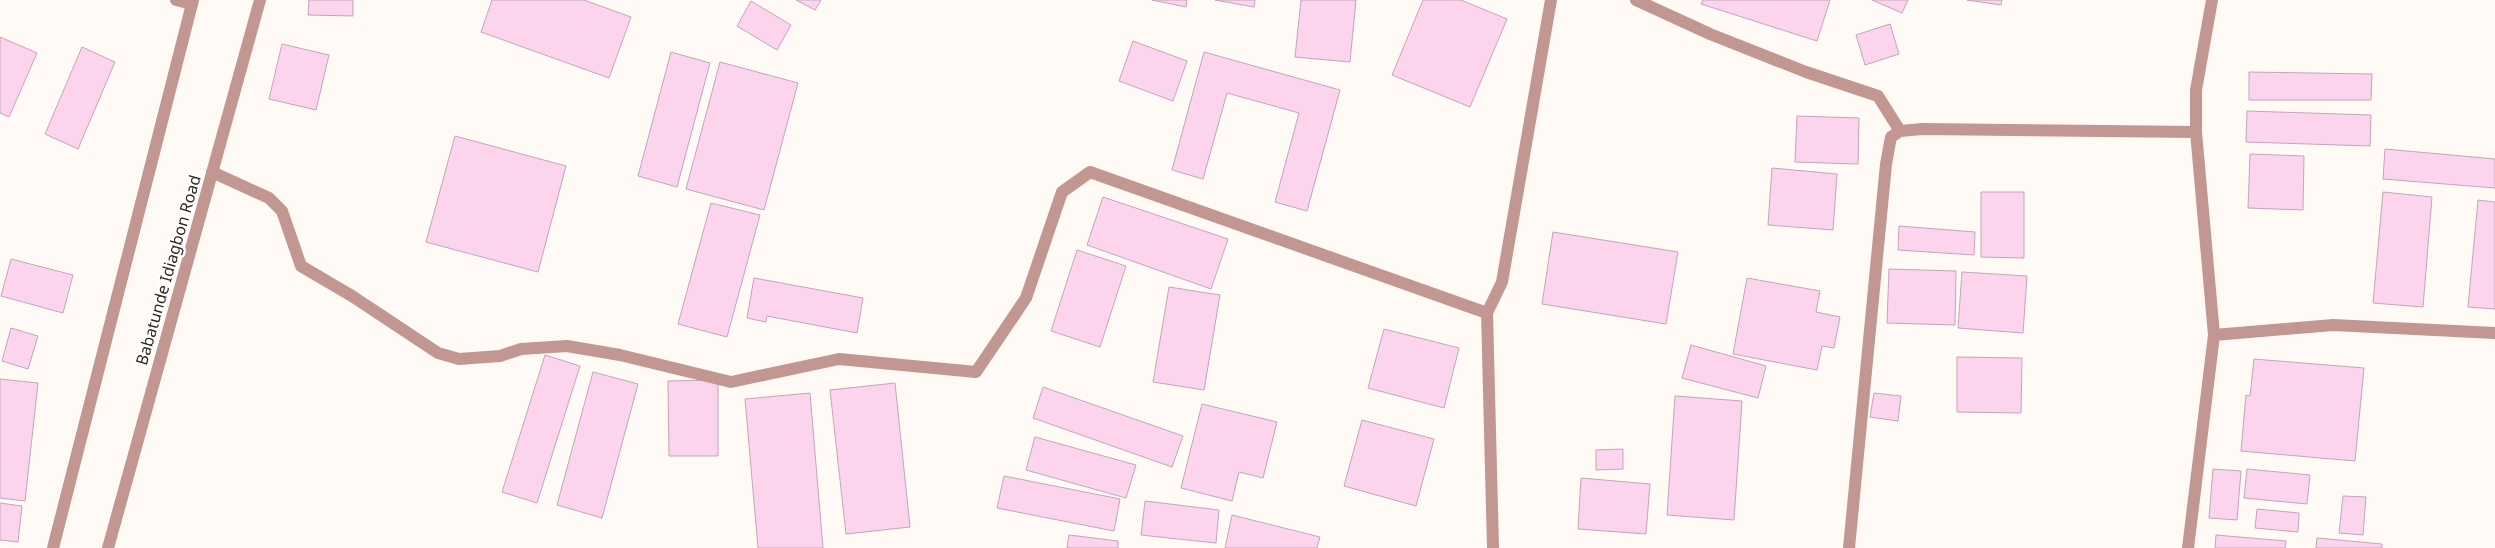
<svg xmlns="http://www.w3.org/2000/svg" width="2495" height="548" font-family="'Noto Sans',sans-serif">
<style>
.building{fill:#fdd4ee;stroke:#c3a5b8}
.lines{fill:none;stroke-linecap:round;stroke-linejoin:round}
.minor{stroke:#c29791;stroke-width:12}
.tertiary{stroke:#c29791;stroke-width:12}
.labels{text-anchor:middle;dominant-baseline:central;stroke-width:5;stroke-linejoin:round;paint-order:stroke}
.street-label{font-size:16px;fill:#2f261c;stroke:#fff}
</style>
<rect width="100%" height="100%" fill="#fffaf5"/>
<path class="building" d="M 309,0 L 353,0 L 353,16 L 308,15 Z
M 492,0 L 584,0 L 631,17 L 609,78 L 481,32 Z
M 796,0 L 821,0 L 815,10 Z
M 1152,0 L 1187,0 L 1186,7 Z
M 1215,0 L 1255,0 L 1254,7 Z
M 1301,0 L 1356,0 L 1350,62 L 1295,57 Z
M 1423,0 L 1461,0 L 1507,19 L 1470,107 L 1392,75 Z
M 1703,0 L 1830,0 L 1817,41 L 1701,4 Z
M 1872,0 L 1908,0 L 1902,13 Z
M 1967,0 L 2002,0 L 2001,5 Z
M 751,1 L 791,25 L 777,50 L 737,26 Z
M 1890,24 L 1899,54 L 1865,65 L 1856,35 Z
M 0,37 L 37,53 L 9,117 L 0,113 Z
M 1133,41 L 1187,61 L 1173,101 L 1119,81 Z
M 282,44 L 329,55 L 316,110 L 269,99 Z
M 82,47 L 115,62 L 78,149 L 45,134 Z
M 671,52 L 710,63 L 677,187 L 638,176 Z
M 1204,52 L 1340,90 L 1307,211 L 1275,202 L 1299,113 L 1227,93 L 1203,179 L 1172,170 Z
M 720,62 L 798,83 L 764,210 L 686,189 Z
M 2249,72 L 2372,74 L 2371,100 L 2249,100 Z
M 2247,111 L 2371,115 L 2370,146 L 2246,142 Z
M 1797,116 L 1859,118 L 1858,164 L 1795,162 Z
M 455,136 L 566,166 L 538,272 L 426,242 Z
M 2385,149 L 2495,159 L 2495,188 L 2383,179 Z
M 2250,154 L 2304,156 L 2303,210 L 2248,208 Z
M 1772,168 L 1837,174 L 1833,230 L 1768,225 Z
M 1981,192 L 2024,192 L 2024,258 L 1981,257 Z
M 2383,192 L 2432,197 L 2423,307 L 2373,303 Z
M 1103,197 L 1228,239 L 1211,289 L 1087,245 Z
M 2478,200 L 2495,202 L 2495,309 L 2468,307 Z
M 711,203 L 760,215 L 727,337 L 678,324 Z
M 1899,226 L 1975,232 L 1974,255 L 1898,250 Z
M 1553,232 L 1678,252 L 1666,324 L 1542,304 Z
M 1077,250 L 1126,266 L 1100,347 L 1051,331 Z
M 11,259 L 73,275 L 63,313 L 1,296 Z
M 1889,269 L 1956,271 L 1955,325 L 1887,323 Z
M 1962,272 L 2027,276 L 2023,333 L 1958,328 Z
M 754,278 L 863,298 L 857,333 L 767,316 L 766,322 L 747,318 Z
M 1747,278 L 1820,291 L 1816,312 L 1840,317 L 1834,348 L 1822,346 L 1817,370 L 1733,354 Z
M 1169,287 L 1220,295 L 1204,390 L 1153,382 Z
M 11,328 L 38,336 L 28,369 L 2,361 Z
M 1384,329 L 1459,348 L 1444,408 L 1368,388 Z
M 1691,345 L 1766,366 L 1758,398 L 1682,378 Z
M 545,355 L 580,366 L 537,503 L 502,492 Z
M 1957,357 L 2022,358 L 2021,413 L 1957,412 Z
M 2254,359 L 2364,368 L 2355,461 L 2241,451 L 2246,395 L 2250,396 Z
M 593,372 L 638,384 L 602,518 L 557,505 Z
M 0,379 L 38,383 L 25,501 L 0,498 Z
M 718,380 L 718,456 L 669,456 L 668,381 Z
M 895,383 L 910,527 L 846,534 L 830,390 Z
M 1043,387 L 1183,436 L 1172,467 L 1033,418 Z
M 810,393 L 823,548 L 758,548 L 745,399 Z
M 1874,393 L 1901,396 L 1898,421 L 1870,417 Z
M 1675,396 L 1742,401 L 1734,520 L 1667,515 Z
M 1202,404 L 1277,422 L 1263,478 L 1239,472 L 1232,501 L 1181,488 Z
M 1362,420 L 1434,439 L 1416,506 L 1344,486 Z
M 1035,437 L 1136,465 L 1126,498 L 1026,470 Z
M 1623,449 L 1623,469 L 1596,470 L 1596,450 Z
M 2213,469 L 2241,471 L 2237,520 L 2209,518 Z
M 2247,469 L 2310,475 L 2307,504 L 2244,498 Z
M 1004,476 L 1120,499 L 1114,531 L 997,508 Z
M 1581,478 L 1650,484 L 1646,534 L 1578,529 Z
M 2343,496 L 2366,497 L 2363,535 L 2339,533 Z
M 1145,501 L 1219,510 L 1216,543 L 1141,535 Z
M 0,503 L 22,506 L 18,542 L 0,540 Z
M 2257,509 L 2299,513 L 2298,532 L 2255,528 Z
M 1232,515 L 1320,537 L 1317,548 L 1225,548 Z
M 1069,535 L 1118,541 L 1118,548 L 1067,548 Z
M 2216,535 L 2286,541 L 2285,548 L 2215,548 Z
M 2317,538 L 2382,544 L 2382,548 L 2316,548 Z"/>
<g class="lines">
<path class="minor" d="M 176,0 L 192,4
M 1636,0 L 1710,34 L 1806,72 L 1878,96 L 1900,131
M 212,172 L 269,198 L 282,211 L 301,266 L 352,296 L 438,353 L 459,359 L 500,356 L 521,349 L 567,346 L 620,355 L 731,382 L 839,359 L 976,372 L 1026,298 L 1062,192 L 1090,172 L 1487,313
M 2214,335 L 2333,325 L 2495,333
M 1493,548 L 1487,313 L 1502,282 L 1551,0
M 1849,548 L 1886,164 L 1891,137 L 1900,131 L 1922,129 L 2196,132
M 2188,548 L 2214,335 L 2196,132 L 2196,90 L 2212,0"/>
<path class="tertiary" d="M 53,548 L 193,0
M 108,548 L 260,0"/>
</g>
<g class="labels">
<g class="street-label">
<text transform="translate(168 270) rotate(-74)">Babatunde Idiagbon Road</text>
</g>
</g>
</svg>
